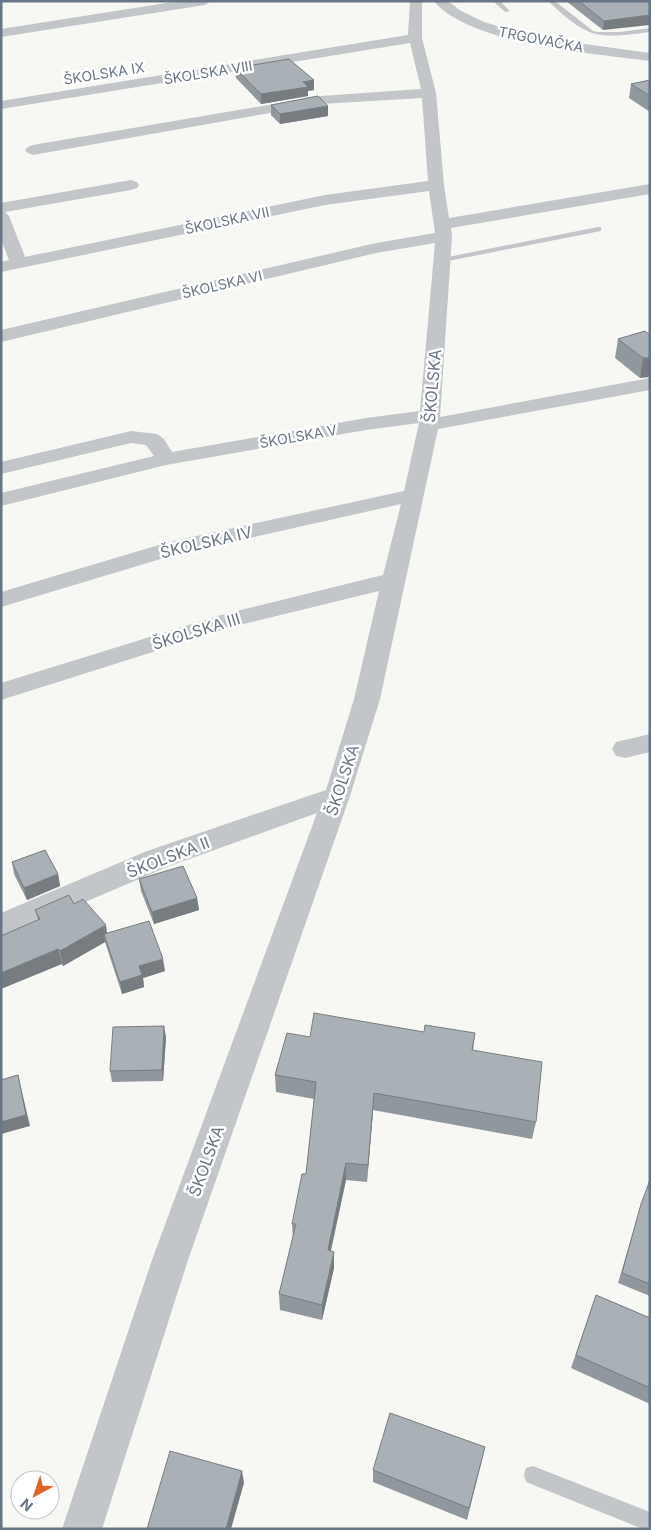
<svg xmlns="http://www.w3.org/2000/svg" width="651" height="1530" font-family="Inter,sans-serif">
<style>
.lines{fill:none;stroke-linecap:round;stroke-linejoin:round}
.lane{fill:#c2c6c9;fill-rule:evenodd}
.street{fill:#c2c6c9;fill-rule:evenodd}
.wall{fill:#91989d}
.shaded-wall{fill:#767c7f}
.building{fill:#a9b1b6;stroke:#767c7f}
.labels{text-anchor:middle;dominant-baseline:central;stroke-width:5;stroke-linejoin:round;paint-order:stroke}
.far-street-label{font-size:14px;fill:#677584;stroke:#fff}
.street-label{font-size:16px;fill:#677584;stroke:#fff}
</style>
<rect width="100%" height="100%" fill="#f7f7f4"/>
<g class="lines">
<path class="lane" d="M 493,1 L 500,1 L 510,11 L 505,12 Z
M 548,1 L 555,1 L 593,31 L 598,32 L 620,32 L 650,28 L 650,32 C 597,39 588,39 548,1 Z
M 598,227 L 601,227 L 601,231 L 443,262 L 439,260 L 443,258 Z
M 533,1466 L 650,1512 L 650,1529 L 643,1529 L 526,1482 L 524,1475 L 526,1468 Z"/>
<path class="street" d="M 179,1 L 211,1 L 205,5 L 1,37 L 1,29 Z
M 410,1 L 422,1 L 422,38 L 436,93 L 444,185 L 449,218 L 650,184 L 650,194 L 451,228 L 452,236 L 440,417 L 650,378 L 650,390 L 438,429 L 380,699 L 350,796 L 188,1260 L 102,1529 L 62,1529 L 152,1260 L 317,813 L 167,867 L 1,938 L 1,913 L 147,851 L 326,790 L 354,699 L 379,591 L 235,626 L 1,700 L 1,683 L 221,615 L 383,575 L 401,504 L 174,555 L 1,607 L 1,592 L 169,542 L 404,491 L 419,423 L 366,430 L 166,465 L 1,506 L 1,493 L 154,456 L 146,445 L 131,443 L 1,474 L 1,462 L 131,431 L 157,434 L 164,439 L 172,452 L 366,418 L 420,411 L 435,243 L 376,253 L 1,342 L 1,330 L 376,243 L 435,233 L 429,191 L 325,205 L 1,272 L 1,262 L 9,260 L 1,239 L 1,203 L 131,180 L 137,182 L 139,185 L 137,188 L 131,190 L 5,212 L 9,216 L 25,257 L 325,195 L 428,181 L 422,98 L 321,104 L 33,155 L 28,153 L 25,150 L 28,147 L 33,145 L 321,96 L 421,89 L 410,43 L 1,109 L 1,101 L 408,35 Z
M 434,1 L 448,1 L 461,11 L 484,22 L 511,30 L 570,42 L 650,53 L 650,61 C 597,54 468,44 434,1 Z
M 650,734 L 650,752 L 625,758 L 616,756 L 612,749 L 616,742 Z"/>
</g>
<path class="wall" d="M 566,1 L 650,1 L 603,30 Z
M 235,68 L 314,80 L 314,90 L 308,91 L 308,96 L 261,104 L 236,78 Z
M 650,80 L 650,112 L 629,98 L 631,84 Z
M 271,105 L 328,106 L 328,116 L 280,124 L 271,115 Z
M 650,335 L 640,378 L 615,358 L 618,339 Z
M 12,862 L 58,874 L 60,886 L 27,900 L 14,874 Z
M 139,879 L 197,898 L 199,910 L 154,924 L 141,891 Z
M 74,904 L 107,933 L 165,971 L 143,978 L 144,987 L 122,994 L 105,942 L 63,966 L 38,920 L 35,910 Z
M 424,1032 L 475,1033 L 473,1051 L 536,1122 L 532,1139 L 373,1110 L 367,1182 L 346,1180 L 331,1251 L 334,1268 L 322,1320 L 280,1310 L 279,1294 L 293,1239 L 292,1224 L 306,1174 L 314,1099 L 276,1092 L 275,1075 L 310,1037 Z
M 166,1037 L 163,1081 L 112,1082 L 110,1071 Z
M 650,1180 L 650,1296 L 618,1283 L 638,1215 Z
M 596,1295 L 650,1318 L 650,1404 L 571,1368 Z
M 482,1460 L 467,1520 L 373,1482 L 373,1470 Z"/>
<path class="shaded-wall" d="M 650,15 L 650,25 L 603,30 L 604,21 Z
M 314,80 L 314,90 L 308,91 L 308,96 L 261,104 L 261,94 L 303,82 Z
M 328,106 L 328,116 L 280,124 L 280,114 Z
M 643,358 L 650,358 L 650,377 L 640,378 Z
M 58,874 L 60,886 L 27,900 L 24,888 Z
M 197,898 L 199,910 L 154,924 L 152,912 Z
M 106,925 L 108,940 L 104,934 L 105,942 L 63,966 L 60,951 Z
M 58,949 L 62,964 L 1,989 L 1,973 Z
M 163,959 L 165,971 L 143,978 L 144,987 L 122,994 L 120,982 L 139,966 Z
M 164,1026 L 166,1037 L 163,1081 L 162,1070 Z
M 18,1075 L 30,1126 L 1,1134 L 1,1122 Z
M 374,1093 L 373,1110 L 367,1182 L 368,1165 Z
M 346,1163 L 346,1180 L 327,1266 L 328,1250 Z
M 334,1252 L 334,1268 L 322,1320 L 322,1305 Z
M 242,1471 L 244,1483 L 231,1529 L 226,1529 Z"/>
<path class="building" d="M 579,1 L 650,1 L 650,15 L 604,21 Z
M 289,59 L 314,80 L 303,82 L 308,87 L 261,94 L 235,68 Z
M 650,80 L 650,96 L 631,84 Z
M 318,96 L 328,106 L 280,114 L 271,105 Z
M 645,331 L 650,335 L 650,358 L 643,358 L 618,339 Z
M 45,850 L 58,874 L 24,888 L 12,862 Z
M 183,866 L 197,898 L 152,912 L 139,879 Z
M 69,895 L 74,904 L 83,899 L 106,925 L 60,951 L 58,949 L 1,973 L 1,936 L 40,919 L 35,910 Z
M 149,921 L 163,959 L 139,966 L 142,975 L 120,982 L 104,934 Z
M 314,1013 L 424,1032 L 425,1025 L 475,1033 L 472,1050 L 542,1062 L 536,1122 L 374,1093 L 368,1165 L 346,1163 L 328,1250 L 334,1252 L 322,1305 L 279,1294 L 296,1224 L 292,1224 L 302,1174 L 306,1174 L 316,1082 L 275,1075 L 287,1033 L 310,1037 Z
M 164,1026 L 162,1070 L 110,1071 L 113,1027 Z
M 18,1075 L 26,1115 L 1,1122 L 1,1080 Z
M 650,1180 L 650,1284 L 622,1273 L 641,1204 Z
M 596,1295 L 650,1318 L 650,1388 L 576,1355 Z
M 390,1413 L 485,1447 L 469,1508 L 373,1470 Z
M 170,1451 L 242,1471 L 226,1529 L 147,1529 Z"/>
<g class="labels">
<g class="far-street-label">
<text transform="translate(541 39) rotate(11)">TRGOVAČKA</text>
<text transform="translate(208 72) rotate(-9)">ŠKOLSKA VIII</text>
<text transform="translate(104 73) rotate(-9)">ŠKOLSKA IX</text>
<text transform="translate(227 220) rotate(-12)">ŠKOLSKA VII</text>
<text transform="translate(222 284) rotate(-13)">ŠKOLSKA VI</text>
<text transform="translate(298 436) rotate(-10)">ŠKOLSKA V</text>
</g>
<g class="street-label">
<text transform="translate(432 386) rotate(-85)">ŠKOLSKA</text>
<text transform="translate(206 542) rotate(-13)">ŠKOLSKA IV</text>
<text transform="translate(196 631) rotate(-17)">ŠKOLSKA III</text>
<text transform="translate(342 780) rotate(-72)">ŠKOLSKA</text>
<text transform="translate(168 857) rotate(-21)">ŠKOLSKA II</text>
<text transform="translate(206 1161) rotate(-70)">ŠKOLSKA</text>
</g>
</g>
<rect width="651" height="1530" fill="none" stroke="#677584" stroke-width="5"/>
<g transform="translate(35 1495) rotate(220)"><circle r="24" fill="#ffffff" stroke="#c2c8ce"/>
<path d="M0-4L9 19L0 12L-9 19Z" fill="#df632b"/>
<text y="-8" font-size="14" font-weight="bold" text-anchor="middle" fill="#677584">N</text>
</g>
</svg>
